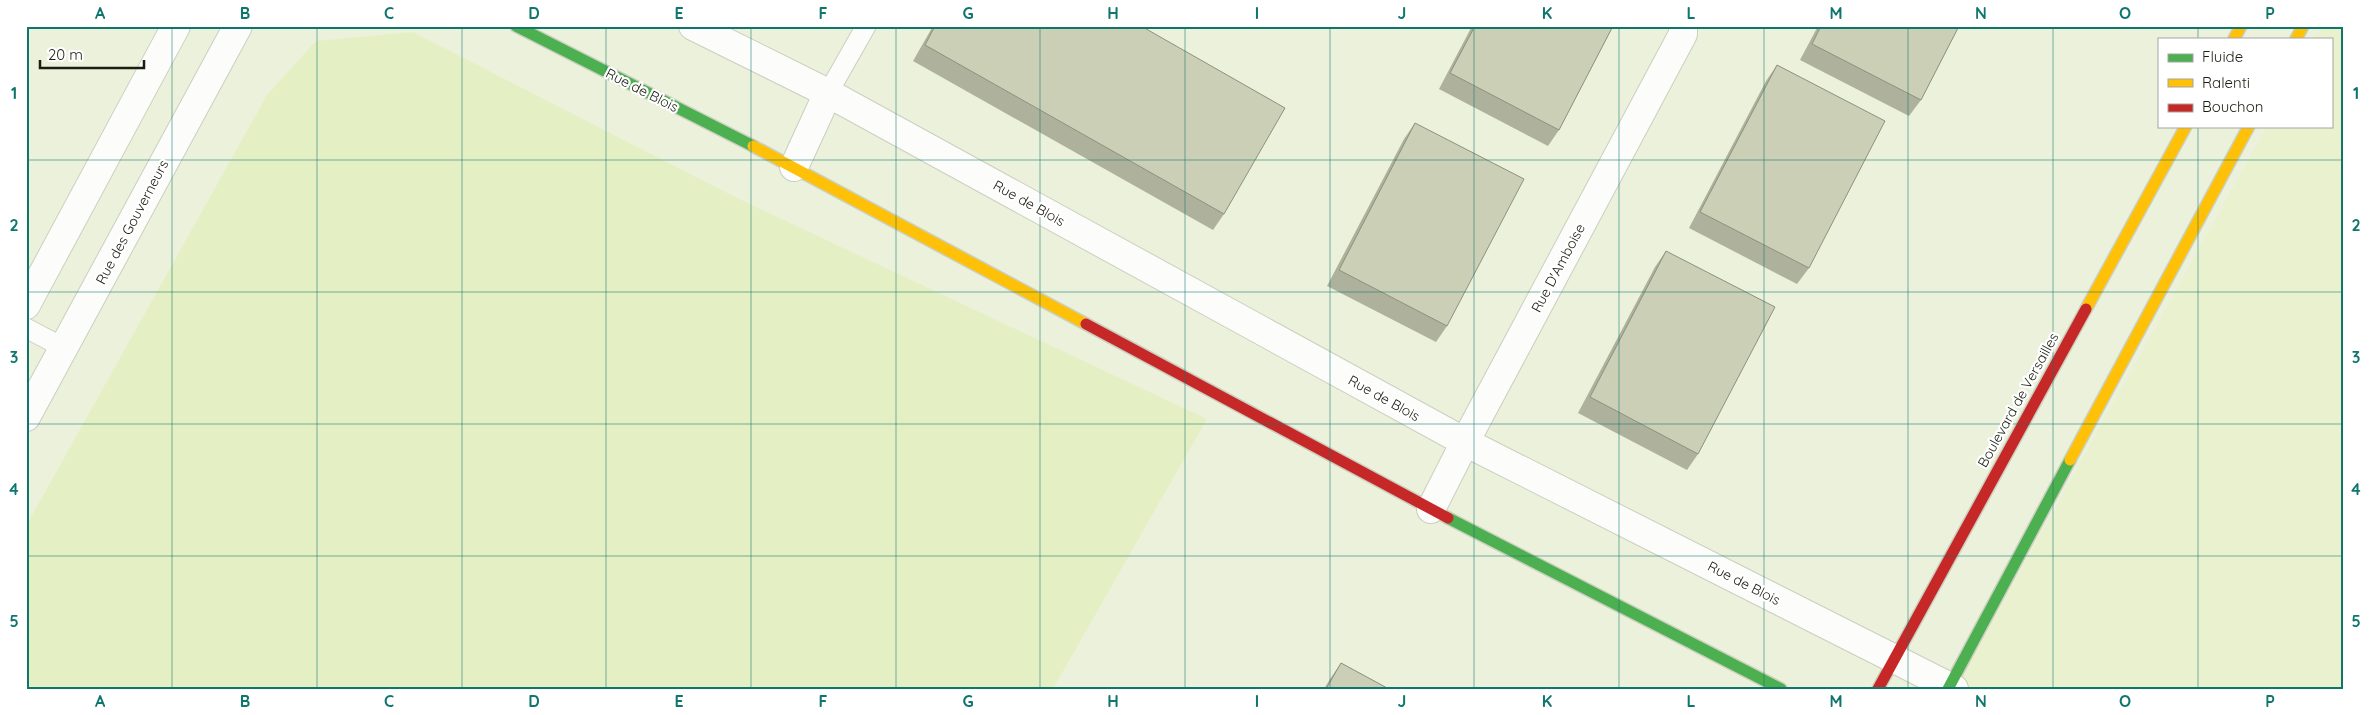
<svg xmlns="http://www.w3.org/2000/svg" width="2370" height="715" font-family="Quicksand,sans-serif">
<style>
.built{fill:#e9f1cf}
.green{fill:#e5efc4}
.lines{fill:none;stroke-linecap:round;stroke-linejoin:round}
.lane-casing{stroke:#cbcfbf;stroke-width:21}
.street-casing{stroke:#cbcfbf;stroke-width:30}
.fast-casing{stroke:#cbcfbf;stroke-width:14}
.slow-casing{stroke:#cbcfbf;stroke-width:14}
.jam-casing{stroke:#cbcfbf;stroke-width:14}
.lane{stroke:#fcfdfa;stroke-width:19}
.street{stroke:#fcfdfa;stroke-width:28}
.fast{stroke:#4caf50;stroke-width:11}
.slow{stroke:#ffc107;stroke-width:11}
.jam{stroke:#c62828;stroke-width:11}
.wall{fill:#aeb29c}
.building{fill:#cacfb5;stroke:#8d917f}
.grid{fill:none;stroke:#0f766e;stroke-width:1;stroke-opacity:0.55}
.labels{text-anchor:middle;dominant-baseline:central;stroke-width:4.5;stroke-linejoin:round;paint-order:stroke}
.street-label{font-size:14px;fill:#1b1d10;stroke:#fff}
.neatline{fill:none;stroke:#0f766e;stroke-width:2}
.grid-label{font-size:16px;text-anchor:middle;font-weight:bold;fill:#0f766e}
</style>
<rect width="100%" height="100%" fill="#ecf1dc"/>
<path class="built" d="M 2323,26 L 2344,26 L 2344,689 L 1955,689 L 2267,126 L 2331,126 L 2331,39 L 2316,39 Z"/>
<path class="green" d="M 413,32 L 737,198 L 1207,419 L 1053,689 L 26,689 L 26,526 L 267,95 L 316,41 Z"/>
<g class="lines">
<g class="lane-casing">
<path id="lane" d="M 828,93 L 866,26
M 26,328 L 64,348"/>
</g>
<g class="street-casing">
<path id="street" d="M 693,26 L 828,93 L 1465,442 L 1954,689
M 794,167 L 828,93
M 26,305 L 176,26
M 26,417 L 238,26
M 1431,509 L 1465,442 L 1683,34 L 1683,26"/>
</g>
<g class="fast-casing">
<path id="fast" d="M 516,26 L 753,146
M 1448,518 L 1781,689
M 1948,689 L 2070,460"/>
</g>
<g class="slow-casing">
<path id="slow" d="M 2234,39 L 2241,26
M 2296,39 L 2303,26
M 753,146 L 1086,324
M 2086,309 L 2186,126
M 2070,460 L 2249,126"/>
</g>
<g class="jam-casing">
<path id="jam" d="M 1086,324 L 1448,518
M 1878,689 L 2086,309"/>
</g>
<use href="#lane" class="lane"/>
<use href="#street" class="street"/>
<use href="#fast" class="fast"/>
<use href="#slow" class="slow"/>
<use href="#jam" class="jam"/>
</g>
<path class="wall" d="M 933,26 L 1141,26 L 1224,214 L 1213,230 L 913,61 Z
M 1472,26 L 1613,26 L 1559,130 L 1548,146 L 1439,89 Z
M 1818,26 L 1959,26 L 1921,100 L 1909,116 L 1800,60 Z
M 1777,65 L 1809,268 L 1797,284 L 1689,228 L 1766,81 Z
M 1415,123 L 1447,326 L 1436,342 L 1327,286 L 1404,139 Z
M 1666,251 L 1698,454 L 1687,470 L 1578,413 L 1655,267 Z
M 1341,663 L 1389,689 L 1324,689 L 1330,679 Z"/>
<path class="building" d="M 935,26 L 1141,26 L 1285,108 L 1224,214 L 925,45 Z
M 1475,26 L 1613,26 L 1559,130 L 1450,73 Z
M 1821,26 L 1959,26 L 1921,100 L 1812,44 Z
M 1777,65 L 1885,121 L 1809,268 L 1700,212 Z
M 1415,123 L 1524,179 L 1447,326 L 1339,270 Z
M 1666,251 L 1775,307 L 1698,454 L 1590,397 Z
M 1341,663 L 1389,689 L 1326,689 Z"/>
<path class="grid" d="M 172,26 L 172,689M 317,26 L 317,689M 462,26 L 462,689M 606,26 L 606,689M 751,26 L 751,689M 896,26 L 896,689M 1040,26 L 1040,689M 1185,26 L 1185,689M 1330,26 L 1330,689M 1474,26 L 1474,689M 1619,26 L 1619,689M 1764,26 L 1764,689M 1908,26 L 1908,689M 2053,26 L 2053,689M 2198,26 L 2198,39M 2198,126 L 2198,689M 26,160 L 2344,160M 26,292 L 2344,292M 26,424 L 2344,424M 26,556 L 2344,556"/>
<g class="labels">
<g class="street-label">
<text transform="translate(642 90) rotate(27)">Rue de Blois</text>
<text transform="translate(1029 203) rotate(29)">Rue de Blois</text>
<text transform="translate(132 222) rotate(-62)">Rue des Gouverneurs</text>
<text transform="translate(1558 268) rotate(-62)">Rue D'Amboise</text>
<text transform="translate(1384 398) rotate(29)">Rue de Blois</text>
<text transform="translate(2018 400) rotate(-61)">Boulevard de Versailles</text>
<text transform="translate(1744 583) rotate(27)">Rue de Blois</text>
</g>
</g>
<rect width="2370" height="715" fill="none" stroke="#ffffff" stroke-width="55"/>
<rect x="2158" y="38" width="175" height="90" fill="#ffffff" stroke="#a4a59f"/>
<rect x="2168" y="54" width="25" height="8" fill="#4caf50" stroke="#a4a59f"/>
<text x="2202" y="62" font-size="15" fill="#1b1d10">Fluide</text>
<rect x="2168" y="79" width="25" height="8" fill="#ffc107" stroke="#a4a59f"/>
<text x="2202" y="88" font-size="15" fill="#1b1d10">Ralenti</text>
<rect x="2168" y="104" width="25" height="8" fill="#c62828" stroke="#a4a59f"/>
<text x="2202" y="112" font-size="15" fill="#1b1d10">Bouchon</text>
<path d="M40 60v8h104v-8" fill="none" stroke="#1b1d10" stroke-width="2.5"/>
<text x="48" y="60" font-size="15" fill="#1b1d10" stroke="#ffffff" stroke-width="4" paint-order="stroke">20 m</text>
<rect x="28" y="28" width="2314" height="660" class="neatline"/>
<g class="grid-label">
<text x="100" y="19">A</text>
<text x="245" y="19">B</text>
<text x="389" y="19">C</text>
<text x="534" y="19">D</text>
<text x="679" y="19">E</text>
<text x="823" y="19">F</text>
<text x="968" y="19">G</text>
<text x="1113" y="19">H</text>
<text x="1257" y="19">I</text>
<text x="1402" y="19">J</text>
<text x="1547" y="19">K</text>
<text x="1691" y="19">L</text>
<text x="1836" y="19">M</text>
<text x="1981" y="19">N</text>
<text x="2125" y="19">O</text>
<text x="2270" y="19">P</text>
<text x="14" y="99">1</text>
<text x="2356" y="99">1</text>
<text x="14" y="231">2</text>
<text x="2356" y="231">2</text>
<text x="14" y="363">3</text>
<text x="2356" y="363">3</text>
<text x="14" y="495">4</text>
<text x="2356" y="495">4</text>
<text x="14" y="627">5</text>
<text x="2356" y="627">5</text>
<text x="100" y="707">A</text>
<text x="245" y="707">B</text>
<text x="389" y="707">C</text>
<text x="534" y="707">D</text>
<text x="679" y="707">E</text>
<text x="823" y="707">F</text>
<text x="968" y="707">G</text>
<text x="1113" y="707">H</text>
<text x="1257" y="707">I</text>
<text x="1402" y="707">J</text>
<text x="1547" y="707">K</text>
<text x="1691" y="707">L</text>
<text x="1836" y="707">M</text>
<text x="1981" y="707">N</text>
<text x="2125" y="707">O</text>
<text x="2270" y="707">P</text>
</g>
</svg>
